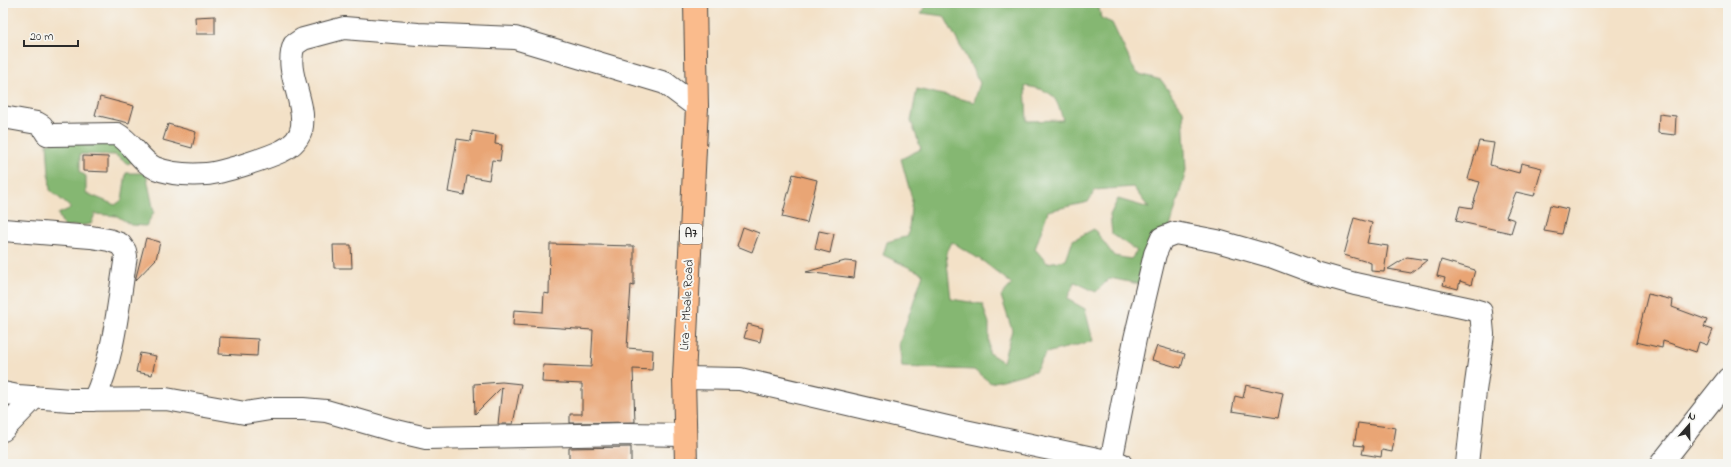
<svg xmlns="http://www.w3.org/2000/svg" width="1731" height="467" font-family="'Indie Flower',sans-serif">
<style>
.forest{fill:#85b772;stroke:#58714e;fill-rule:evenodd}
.building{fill:#e9a574}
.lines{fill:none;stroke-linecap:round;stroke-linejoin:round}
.minor-casing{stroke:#494642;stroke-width:24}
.major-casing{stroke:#494642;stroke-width:24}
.minor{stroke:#fff;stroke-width:22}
.major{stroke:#fabb8c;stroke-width:22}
.labels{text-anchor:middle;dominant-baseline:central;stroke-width:4;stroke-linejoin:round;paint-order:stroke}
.shield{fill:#f6f6f2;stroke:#686867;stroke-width:1}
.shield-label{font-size:12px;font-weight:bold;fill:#2b2b2b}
.street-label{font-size:13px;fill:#2b2b2b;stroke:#f6f6f2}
</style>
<rect width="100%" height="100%" fill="#f6f6f2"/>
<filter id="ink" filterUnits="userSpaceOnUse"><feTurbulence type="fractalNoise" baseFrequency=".025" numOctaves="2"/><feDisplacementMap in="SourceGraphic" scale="8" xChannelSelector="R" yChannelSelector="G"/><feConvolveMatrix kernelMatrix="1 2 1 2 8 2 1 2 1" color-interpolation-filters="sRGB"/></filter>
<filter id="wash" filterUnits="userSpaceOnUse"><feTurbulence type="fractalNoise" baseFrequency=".012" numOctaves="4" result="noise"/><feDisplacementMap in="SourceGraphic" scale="16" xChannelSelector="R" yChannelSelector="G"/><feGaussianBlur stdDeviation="0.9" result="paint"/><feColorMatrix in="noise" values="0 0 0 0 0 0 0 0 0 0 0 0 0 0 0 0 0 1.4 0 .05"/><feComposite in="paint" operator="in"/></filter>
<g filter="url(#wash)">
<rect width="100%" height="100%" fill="#f3e1c7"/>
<path class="forest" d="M 929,3 L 1098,3 L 1101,18 L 1112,23 L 1136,73 L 1161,80 L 1183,110 L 1186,171 L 1153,287 L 1110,278 L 1096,292 L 1075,282 L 1067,299 L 1085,309 L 1093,341 L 1046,353 L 1035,371 L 991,383 L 974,370 L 902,367 L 899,344 L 923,274 L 883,255 L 887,242 L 908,236 L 912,199 L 901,159 L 921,149 L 911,121 L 917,89 L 974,102 L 980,83 L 944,16 L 921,13 ZM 1025,86 C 1052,90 1056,95 1063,120 L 1027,121 ZM 1133,187 L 1149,208 L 1118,199 L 1110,215 L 1112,234 L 1137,251 L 1131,259 L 1114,256 L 1094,229 L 1073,240 L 1066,260 L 1047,263 L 1035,249 L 1048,211 L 1088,202 L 1095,190 ZM 952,242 L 984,262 L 1012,284 L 1001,296 L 1012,330 L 1003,362 L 989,353 L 989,323 L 982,304 L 951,299 L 946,254 Z
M 119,139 L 136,159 L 128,164 L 115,155 L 80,154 L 80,172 L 86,176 L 86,193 L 115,205 L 122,200 L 126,173 L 146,173 L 154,212 L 146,226 L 131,225 L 117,216 L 95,214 L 91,224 C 82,226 74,225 64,227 L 58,214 L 71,208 L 50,190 L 47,143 Z"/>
<g id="blocks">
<path class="building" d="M 215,16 L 215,34 L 196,34 L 195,17 Z
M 100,97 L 134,106 L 129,123 L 95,115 Z
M 1659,114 L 1676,116 L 1675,135 L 1658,133 Z
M 168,124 L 196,132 L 192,148 L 163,140 Z
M 472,131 L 496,135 L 495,144 L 502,145 L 500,161 L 492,160 L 489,180 L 467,176 L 464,195 L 448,192 L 457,139 L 471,141 Z
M 1479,141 L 1494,143 L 1490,165 L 1519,173 L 1521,163 L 1542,168 L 1534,196 L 1516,192 L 1506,217 L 1515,220 L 1511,233 L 1456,221 L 1460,206 L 1472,208 L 1480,182 L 1468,179 Z
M 83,156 L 108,157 L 108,172 L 83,171 Z
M 793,174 L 817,180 L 807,223 L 782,217 Z
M 1550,205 L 1568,209 L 1562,234 L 1544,231 Z
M 1354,218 L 1372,223 L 1367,243 L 1388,246 L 1384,272 L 1371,271 L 1371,263 L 1344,255 Z
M 743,227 L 759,233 L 752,252 L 737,246 Z
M 819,231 L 834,234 L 830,253 L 815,249 Z
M 146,238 L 160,242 L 156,259 L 135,281 Z
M 550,244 L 634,246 L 634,286 L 631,285 L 627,348 L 653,350 L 652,370 L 633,369 L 635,422 L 570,423 L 570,414 L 582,414 L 582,384 L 542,382 L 543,365 L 591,367 L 593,330 L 513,325 L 514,310 L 543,312 L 544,293 L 549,294 Z
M 333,245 L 351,245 L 352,268 L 334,268 Z
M 1407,257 L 1427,260 L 1411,273 L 1388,269 Z
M 1441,260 L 1475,270 L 1471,285 L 1460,281 L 1458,289 L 1443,285 L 1445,278 L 1437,276 Z
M 845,261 L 856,262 L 854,278 L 806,272 Z
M 1648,294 L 1673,300 L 1672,307 L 1707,320 L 1704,327 L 1713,330 L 1707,345 L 1699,342 L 1696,352 L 1663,341 L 1662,348 L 1636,342 Z
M 748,324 L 763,328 L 760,342 L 744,338 Z
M 220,337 L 258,339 L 257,356 L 219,354 Z
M 1157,346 L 1185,354 L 1181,368 L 1152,360 Z
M 140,353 L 156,356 L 152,375 L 136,372 Z
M 502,382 L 521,384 L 513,424 L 498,424 L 502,387 L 475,414 L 474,384 Z
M 1246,385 L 1283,393 L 1278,418 L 1232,411 L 1235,396 L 1243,398 Z
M 1358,423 L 1396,428 L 1392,452 L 1382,450 L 1381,457 L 1362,454 L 1364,446 L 1354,445 Z
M 631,447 L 631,464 L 569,464 L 569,448 Z"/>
</g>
</g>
<g filter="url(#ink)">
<use href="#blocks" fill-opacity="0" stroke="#494642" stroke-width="1"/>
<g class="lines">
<g class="minor-casing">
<path id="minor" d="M 3,117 L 37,123 L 42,126 L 47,134 L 51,135 L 117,134 C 132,142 140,161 155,168 C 170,174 191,175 206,174 C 222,173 267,158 282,151 C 292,146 301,137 302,126 C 305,98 284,72 294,45 L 303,39 L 344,28 L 418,34 L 515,38 L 665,83 L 697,107
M 3,230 L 91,237 L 109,240 L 120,244 L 125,251 L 126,256 C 118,304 115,355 94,400
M 684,378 L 740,379 L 960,430 L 1121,464
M 3,393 L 18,396 L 70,400 L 166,399 L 245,413 L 270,409 L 303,409 L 326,411 L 392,430 L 426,438 L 627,434 L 684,435
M 3,430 L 35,397
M 1111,462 L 1135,339 L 1155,254 L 1162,238 L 1175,233 L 1217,241 L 1273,257 L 1316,273 L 1355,284 L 1471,309 L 1481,312 L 1483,334 L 1475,391 L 1467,464
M 1661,464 L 1728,379"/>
</g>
<g class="major-casing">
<path id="major" d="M 686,464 L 684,378 L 697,107 L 695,3"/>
</g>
<use href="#minor" class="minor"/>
<use href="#major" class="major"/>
</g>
</g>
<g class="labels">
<rect class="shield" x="680" y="224" width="22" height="20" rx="3"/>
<g class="shield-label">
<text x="691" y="234">A7</text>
</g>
<g class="street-label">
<text transform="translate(687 305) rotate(-87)">Lira - Mbale Road</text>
</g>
</g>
<rect width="1731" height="467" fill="none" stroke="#f6f6f2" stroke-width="16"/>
<g transform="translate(1689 425) rotate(20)" stroke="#f6f6f2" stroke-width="3" paint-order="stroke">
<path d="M0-3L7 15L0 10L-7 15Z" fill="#2b2b2b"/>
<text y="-6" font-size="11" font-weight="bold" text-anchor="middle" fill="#2b2b2b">N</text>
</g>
<path d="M24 40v6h54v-6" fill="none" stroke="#2b2b2b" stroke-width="2"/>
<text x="30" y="40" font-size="12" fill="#2b2b2b" stroke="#f6f6f2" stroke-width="3" paint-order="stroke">20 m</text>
</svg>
